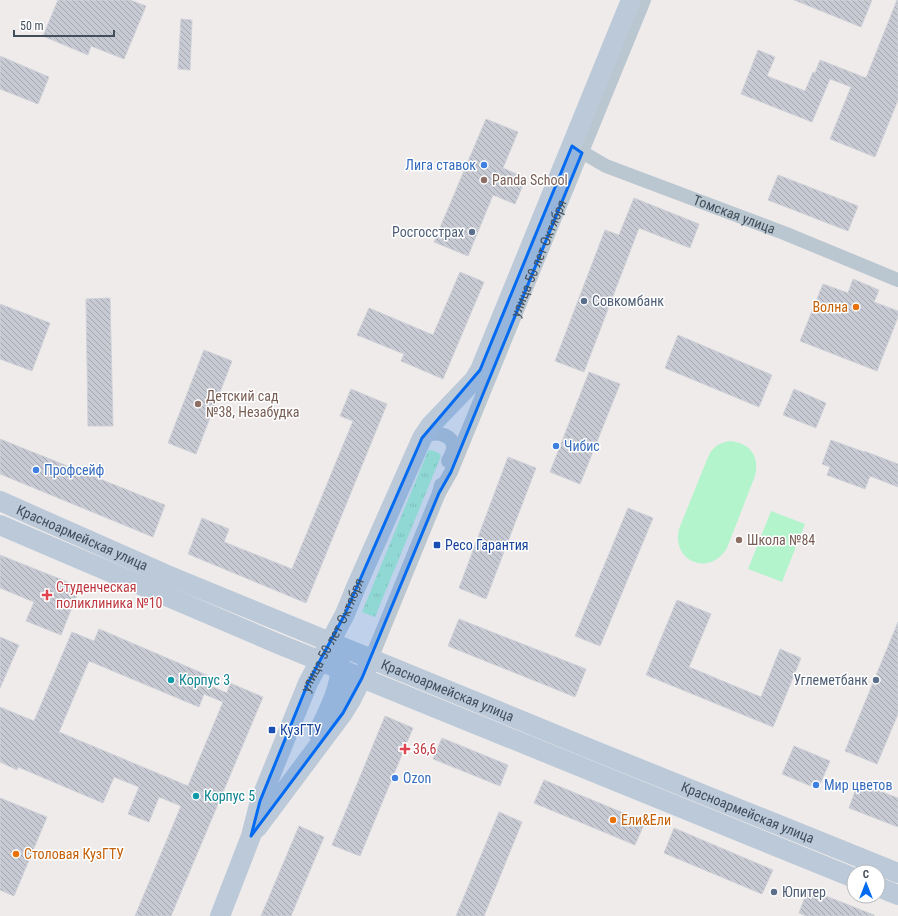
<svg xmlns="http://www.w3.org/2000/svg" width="898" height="916" font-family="'Roboto Condensed',sans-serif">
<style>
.grass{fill:#b3f4cc}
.park{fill:url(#park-tufts)}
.building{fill:url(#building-back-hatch);stroke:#cfd1d8;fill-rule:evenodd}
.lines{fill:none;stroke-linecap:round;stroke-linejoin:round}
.street{stroke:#bac6d0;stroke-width:14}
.secondary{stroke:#bbc9d8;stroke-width:20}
.marked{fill:#036bf1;fill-opacity:0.2;stroke:#036bf1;stroke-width:3;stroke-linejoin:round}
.shop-dot{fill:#3f7fe0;stroke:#fff;stroke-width:1.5}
.education-dot{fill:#8d6e63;stroke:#fff;stroke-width:1.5}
.service-dot{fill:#5c6f8a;stroke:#fff;stroke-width:1.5}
.food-dot{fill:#e8710a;stroke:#fff;stroke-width:1.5}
.transit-dot{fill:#1a4fb4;stroke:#fff;stroke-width:1.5}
.health-dot{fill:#e0444e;stroke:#fff;stroke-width:1.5}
.culture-dot{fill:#0f9aa8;stroke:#fff;stroke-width:1.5}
.labels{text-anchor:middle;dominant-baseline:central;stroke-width:3;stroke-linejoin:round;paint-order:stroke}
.shop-label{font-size:14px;fill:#366cbe;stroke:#fff;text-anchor:start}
.education-label{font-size:14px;fill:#785e54;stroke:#fff;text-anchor:start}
.street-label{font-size:14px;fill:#424f5b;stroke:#fff}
.service-label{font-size:14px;fill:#4e5e75;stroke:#fff;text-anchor:end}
.food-label{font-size:14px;fill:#c56008;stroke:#fff;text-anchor:start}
.transit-label{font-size:14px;fill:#164399;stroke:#fff;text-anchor:start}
.health-label{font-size:14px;fill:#be3a42;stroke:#fff;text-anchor:start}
.culture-label{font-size:14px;fill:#0d838f;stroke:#fff;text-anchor:start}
</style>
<defs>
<pattern id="park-tufts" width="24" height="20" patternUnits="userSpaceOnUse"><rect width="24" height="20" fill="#b3f4cc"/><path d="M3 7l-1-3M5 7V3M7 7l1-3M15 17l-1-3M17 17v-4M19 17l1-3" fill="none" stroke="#9bd3b1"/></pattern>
<pattern id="building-back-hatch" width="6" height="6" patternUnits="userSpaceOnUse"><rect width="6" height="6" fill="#c7cad3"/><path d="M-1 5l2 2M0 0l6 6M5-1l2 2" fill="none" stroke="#a3a6ae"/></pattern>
</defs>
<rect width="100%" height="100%" fill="#efebeb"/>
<path class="grass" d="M 730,441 C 750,443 760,456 755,476 L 727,548 C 710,577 671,562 679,529 L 708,457 C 713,447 718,443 730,441 Z
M 771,511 L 805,524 L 782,582 L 748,569 Z"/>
<path class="park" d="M 429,450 C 434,451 439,452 441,456 L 375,617 L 362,612 L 428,451 Z"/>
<path class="building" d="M 58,0 L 130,0 L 146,6 L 124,59 L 91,46 L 88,55 L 43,36 Z
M 794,0 L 872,0 L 861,27 Z
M 897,0 L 898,0 L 898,100 L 875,157 L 830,139 L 851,87 L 830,79 L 812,122 L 741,94 L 758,50 L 775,57 L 767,76 L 805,91 L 813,72 L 815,73 L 820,60 L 866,78 Z
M 181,19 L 192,20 L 190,70 L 178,69 Z
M 0,56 L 49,77 L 38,104 L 0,89 Z
M 486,119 L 518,132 L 503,168 L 526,178 L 515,204 L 493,195 L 468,256 L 434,242 Z
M 778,175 L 858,206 L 848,231 L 768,200 Z
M 634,198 L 699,224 L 690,248 L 639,228 L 584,372 L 555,361 L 605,230 L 619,235 Z
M 460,272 L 484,282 L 443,379 L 401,361 L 404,354 L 357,335 L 369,308 L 433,335 Z
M 853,279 L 879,290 L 874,302 L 898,311 L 898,317 L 877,371 L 800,341 L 823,284 L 848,293 Z
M 110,298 L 113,426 L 88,426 L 86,299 Z
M 0,304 L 50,323 L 32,371 L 0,359 Z
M 678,335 L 772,375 L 759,407 L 665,368 Z
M 204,350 L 232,361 L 196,454 L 168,443 Z
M 589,372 L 620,384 L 580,484 L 550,472 Z
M 351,389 L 387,404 L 306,603 L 188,554 L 202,518 L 229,529 L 224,542 L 292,569 L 353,421 L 340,416 Z
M 794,389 L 826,403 L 816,428 L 783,415 Z
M 0,439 L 165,505 L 153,537 L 0,474 Z
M 831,440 L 864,452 L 864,451 L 898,464 L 898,487 L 870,476 L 865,489 L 827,475 L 830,467 L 822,464 Z
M 508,457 L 536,468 L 486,599 L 459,588 Z
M 628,508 L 653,518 L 600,646 L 575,636 Z
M 0,555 L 80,587 L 61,635 L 26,621 L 34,602 L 0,588 Z
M 677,600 L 711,614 L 689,667 L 761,697 L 780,649 L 801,658 L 773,727 L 646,675 Z
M 459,619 L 586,669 L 575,697 L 448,646 Z
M 898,622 L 898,714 L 877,764 L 845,751 Z
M 99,629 L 209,676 L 206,684 L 227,693 L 230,683 L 263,697 L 171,916 L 135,916 L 181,806 L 159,797 L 149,822 L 128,814 L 139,787 L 114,777 L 103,803 L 18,767 L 17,770 L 0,762 L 0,707 L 34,721 L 72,632 L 94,641 ZM 89,661 L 199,707 L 204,694 L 223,702 L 188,786 L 59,732 Z
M 0,637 L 19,645 L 0,688 Z
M 385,716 L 413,728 L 360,856 L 332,845 Z
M 442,738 L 508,765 L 500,786 L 433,759 Z
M 794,746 L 830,761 L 818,789 L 782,774 Z
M 544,780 L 645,822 L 635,845 L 534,803 Z
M 858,783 L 898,798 L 898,827 L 849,808 Z
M 0,798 L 47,817 L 14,896 L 0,890 Z
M 499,812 L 522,822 L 484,916 L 456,916 Z
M 299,826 L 324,837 L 291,916 L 261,916 Z
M 674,828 L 773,870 L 762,894 L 664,853 Z
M 808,889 L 874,915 L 874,916 L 806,916 L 799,913 Z"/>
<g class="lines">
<g class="street">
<path id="s1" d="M 575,148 L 606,166 L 784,233 L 898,280"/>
<path d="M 422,438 C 425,437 428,435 431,434 C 439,432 453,436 453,446 C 454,451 450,457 448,461"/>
<path id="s2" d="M 439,493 L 451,472 L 644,0"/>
<path d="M 371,659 L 439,493 L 441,485"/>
</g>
<g class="secondary">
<path id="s3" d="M 0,501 L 167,575 L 593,750 L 898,873"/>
<path d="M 0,525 L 276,643 L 854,878"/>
<path d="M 318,733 C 328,711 345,682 339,657"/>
<path d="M 257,828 L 343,713 L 351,700 L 368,666"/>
<path d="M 878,887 L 898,895"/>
<path id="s4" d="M 220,916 L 251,836 L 260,801 L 308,683 L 345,614 L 356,587 L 422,438 L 430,426 L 474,380 L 480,370 L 631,0"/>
</g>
</g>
<path class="marked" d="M 572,146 L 582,153 L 451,472 L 439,493 L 362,678 L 343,713 L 251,836 L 260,801 L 308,683 L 345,614 L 422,438 L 480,370 Z"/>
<g class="shop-dot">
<circle cx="484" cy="165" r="4"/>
<circle cx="556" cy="446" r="4"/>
<circle cx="36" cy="470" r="4"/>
<circle cx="395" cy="778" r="4"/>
<circle cx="816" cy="785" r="4"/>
</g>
<g class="education-dot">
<circle cx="484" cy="180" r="4"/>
<circle cx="198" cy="404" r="4"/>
<circle cx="739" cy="540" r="4"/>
</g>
<g class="service-dot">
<circle cx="472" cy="232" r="4"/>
<circle cx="584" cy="301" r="4"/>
<circle cx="876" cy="680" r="4"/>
<circle cx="774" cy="892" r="4"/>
</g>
<g class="food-dot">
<circle cx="856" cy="307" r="4"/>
<circle cx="613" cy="820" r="4"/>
<circle cx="16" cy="854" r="4"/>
</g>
<g class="transit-dot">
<rect x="433" y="541" width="8" height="8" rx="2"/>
<rect x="268" y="726" width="8" height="8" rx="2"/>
</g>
<g class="health-dot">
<path d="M45 589h4v4h4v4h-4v4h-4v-4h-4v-4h4z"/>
<path d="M403 743h4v4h4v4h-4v4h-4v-4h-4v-4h4z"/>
</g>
<g class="culture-dot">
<circle cx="171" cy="680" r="4"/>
<circle cx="196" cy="796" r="4"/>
</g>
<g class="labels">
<g class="shop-label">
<text x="476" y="165" text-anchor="end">Лига ставок</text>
<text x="564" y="446">Чибис</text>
<text x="44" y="470">Профсейф</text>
<text x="403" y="778">Ozon</text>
<text x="824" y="785">Мир цветов</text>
</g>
<g class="education-label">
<text x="492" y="180">Panda School</text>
<text x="206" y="396">Детский сад<tspan x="206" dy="16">№38, Незабудка</tspan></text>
<text x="747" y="540">Школа №84</text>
</g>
<g class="street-label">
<text stroke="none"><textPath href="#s1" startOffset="173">Томская улица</textPath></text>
<text stroke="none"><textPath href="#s2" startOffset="255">улица 50 лет Октября</textPath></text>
<text stroke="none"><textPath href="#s3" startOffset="90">Красноармейская улица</textPath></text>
<text stroke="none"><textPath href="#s4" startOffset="303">улица 50 лет Октября</textPath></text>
<text stroke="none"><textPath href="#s3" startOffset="486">Красноармейская улица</textPath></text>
<text stroke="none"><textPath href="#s3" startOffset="810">Красноармейская улица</textPath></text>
</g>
<g class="service-label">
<text x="464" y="232">Росгосстрах</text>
<text x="592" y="301" text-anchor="start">Совкомбанк</text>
<text x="868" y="680">Углеметбанк</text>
<text x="782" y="892" text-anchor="start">Юпитер</text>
</g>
<g class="food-label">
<text x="848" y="307" text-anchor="end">Волна</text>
<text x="621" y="820">Ели&amp;Ели</text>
<text x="24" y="854">Столовая КузГТУ</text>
</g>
<g class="transit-label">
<text x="445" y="545">Ресо Гарантия</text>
<text x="280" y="730">КузГТУ</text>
</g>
<g class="health-label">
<text x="56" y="587">Студенческая<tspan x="56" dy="16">поликлиника №10</tspan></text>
<text x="413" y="749">36,6</text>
</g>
<g class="culture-label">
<text x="179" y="680">Корпус 3</text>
<text x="204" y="796">Корпус 5</text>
</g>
</g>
<g transform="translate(866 884)"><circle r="19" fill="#ffffff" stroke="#b3b9bd"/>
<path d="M0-3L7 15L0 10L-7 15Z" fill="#036bf1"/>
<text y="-6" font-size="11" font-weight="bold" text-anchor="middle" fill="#424f5b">С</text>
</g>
<path d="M14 30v6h100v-6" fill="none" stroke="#424f5b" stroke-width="2"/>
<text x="20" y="30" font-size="12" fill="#424f5b" stroke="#ffffff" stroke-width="3" paint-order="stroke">50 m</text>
</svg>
